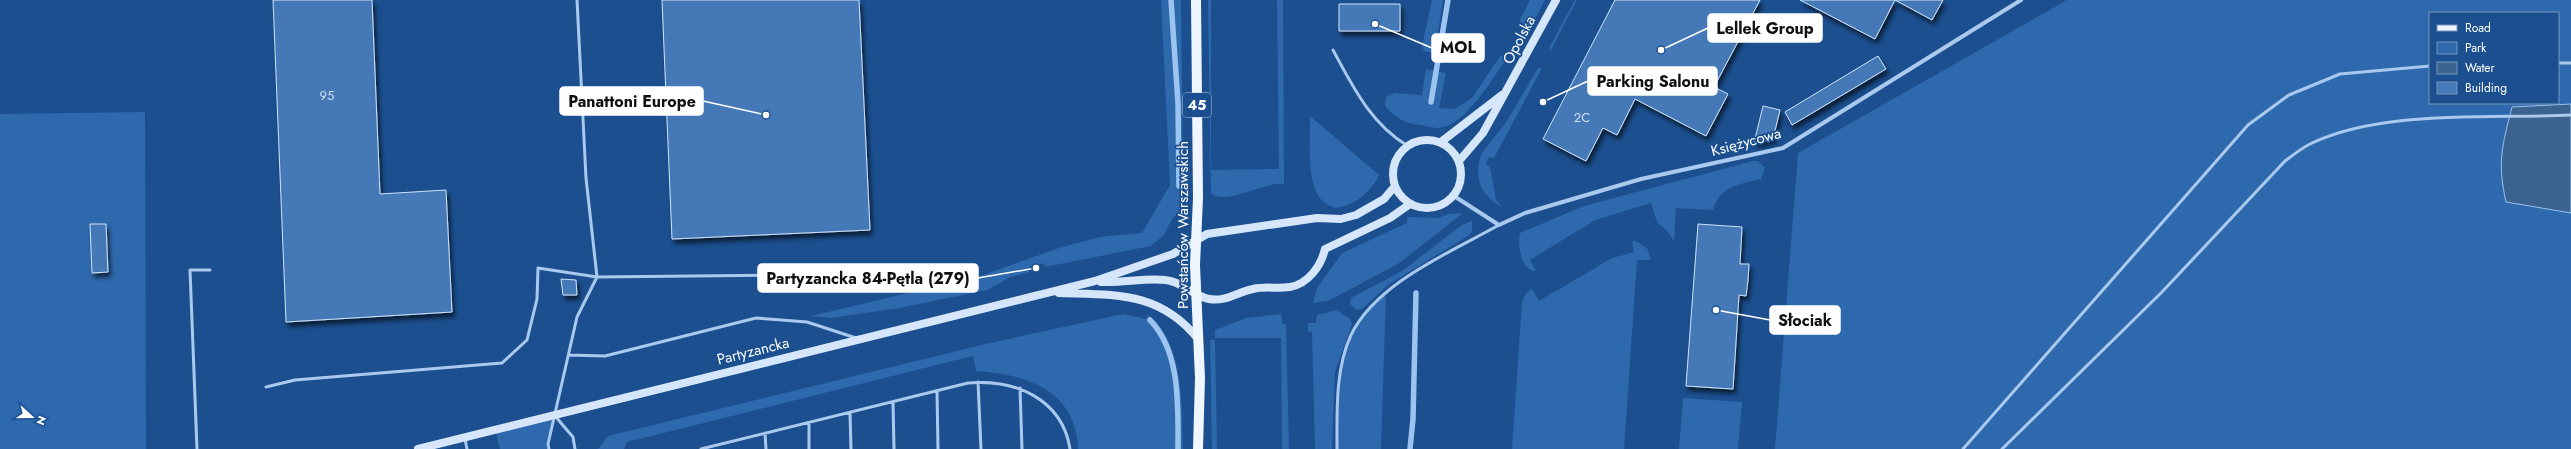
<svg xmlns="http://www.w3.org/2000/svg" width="2571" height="449" font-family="Jost,sans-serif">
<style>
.green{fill:#2e69ad;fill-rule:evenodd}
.water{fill:#3c6290;stroke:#9cc4f0}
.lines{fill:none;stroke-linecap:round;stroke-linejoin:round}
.stream{stroke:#9cc4f0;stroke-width:5.5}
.building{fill:#4478b7;stroke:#cfe3fa;filter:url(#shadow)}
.lane{stroke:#a9c9ee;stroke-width:3}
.street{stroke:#a9c9ee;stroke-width:4}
.secondary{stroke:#d6e6fa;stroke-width:8}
.primary{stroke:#f0f6ff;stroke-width:10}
.labels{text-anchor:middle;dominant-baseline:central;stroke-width:3.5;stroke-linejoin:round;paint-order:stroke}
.number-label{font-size:13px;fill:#d0dded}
.shield{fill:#1b4f8f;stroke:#bbcadd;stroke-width:1}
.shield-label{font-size:14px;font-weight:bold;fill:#fff}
.street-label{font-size:15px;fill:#fff;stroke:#1b4f8f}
.leader{fill:none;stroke:#fff;stroke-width:1.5}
.callout-dot{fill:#fff;stroke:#1b4f8f;stroke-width:1.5}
.callout{fill:#fff;stroke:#fff;stroke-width:1.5}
.callout-label{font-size:16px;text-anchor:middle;font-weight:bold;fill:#111}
</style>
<defs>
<filter id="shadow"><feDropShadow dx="2.5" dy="4.5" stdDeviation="2" flood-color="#0009"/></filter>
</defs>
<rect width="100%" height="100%" fill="#1b4f8f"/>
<path class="green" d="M 1161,0 L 1181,0 L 1183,185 L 1181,209 L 1172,219 L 1164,235 L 1151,246 L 1045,267 L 1044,263 L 1029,267 L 1029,272 L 1010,277 L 987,290 L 899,308 L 831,318 L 811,316 L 980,276 L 1059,248 L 1100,237 L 1142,233 L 1170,185 Z
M 1208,0 L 1211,0 L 1211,170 L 1279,169 L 1277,0 L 1283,0 L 1284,184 C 1264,181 1229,205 1211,194 Z
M 1432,0 L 1443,0 L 1435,53 L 1424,51 L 1422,46 Z
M 1530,0 L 1545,0 L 1530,28 L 1519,21 Z
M 1575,0 L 1577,0 L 1551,50 L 1549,48 Z
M 2067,0 L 2571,0 L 2571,104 L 2512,107 L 2507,202 L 2571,213 L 2571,449 L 1775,449 L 1798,153 ZM 2430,13 L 2558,13 L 2558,103 L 2430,103 Z
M 1501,55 L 1506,59 C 1493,78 1465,126 1439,128 C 1434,128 1427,126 1421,125 C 1406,124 1395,118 1385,106 L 1386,97 L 1395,93 L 1422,95 L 1426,69 L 1446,73 L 1439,108 L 1455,109 L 1472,98 Z
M 1538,68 L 1542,68 L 1494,158 L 1489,157 L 1486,164 L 1490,167 L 1496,200 L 1502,207 C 1479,195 1473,176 1482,153 L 1507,121 Z
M 145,112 L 146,449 L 0,449 L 0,114 Z
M 1310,116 L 1379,175 C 1370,193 1357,204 1336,208 C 1302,201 1311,143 1310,116 Z
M 1753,161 L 1758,161 L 1765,168 L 1761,179 C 1740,184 1720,186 1713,210 L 1676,208 L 1674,242 L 1670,234 L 1657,222 L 1651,203 L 1595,220 L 1530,260 L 1536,271 C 1521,271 1517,245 1520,233 L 1584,206 Z
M 1463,213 L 1398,264 L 1328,301 L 1313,303 L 1317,288 L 1342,253 L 1407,223 L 1407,217 L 1438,218 L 1449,214 Z
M 1472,221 L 1472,232 L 1468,236 L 1389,284 L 1362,309 L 1357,310 L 1350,304 L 1351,298 L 1402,271 L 1462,225 Z
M 1634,240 L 1647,248 L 1651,260 L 1637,260 L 1624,449 L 1512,449 L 1522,302 L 1526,293 L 1532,289 L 1539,301 L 1612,258 L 1634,252 L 1632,242 Z
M 1386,293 L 1381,449 L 1337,449 C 1337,413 1335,370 1351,336 C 1359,319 1373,306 1386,293 Z
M 1337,310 L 1350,319 L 1352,324 L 1335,372 L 1332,449 L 1315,449 L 1312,332 L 1308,331 L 1308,323 L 1316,323 L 1317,315 Z
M 1123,314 L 1146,319 L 1148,315 C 1184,341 1182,409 1183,449 L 1078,449 C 1076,390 1026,374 976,371 L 973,356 L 627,442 L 624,449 L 598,449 L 608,436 L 990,343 Z
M 1281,314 L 1283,324 L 1286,324 L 1289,449 L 1282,449 L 1281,338 L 1215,338 L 1217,449 L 1212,449 L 1210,340 L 1215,340 L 1215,330 L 1246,318 Z
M 1683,398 L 1742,402 L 1738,449 L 1679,449 Z
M 554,415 L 548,444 L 549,449 L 500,449 L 495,429 Z"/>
<path class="water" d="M 2571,104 L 2571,213 L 2506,202 C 2497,161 2502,147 2512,107 Z"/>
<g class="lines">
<path class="stream" d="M 1171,0 L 1178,103 L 1179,186
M 1431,102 L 1448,0
M 1150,320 C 1181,352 1178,407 1178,449
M 1410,449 L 1413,419 L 1416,293"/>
</g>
<path class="building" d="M 273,0 L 372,0 L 380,194 L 446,190 L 452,312 L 286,322 Z
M 662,0 L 859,0 L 870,230 L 672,239 Z
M 1615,0 L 1760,0 L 1714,87 L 1728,94 L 1706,136 L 1635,99 L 1617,135 L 1603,128 L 1586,161 L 1543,139 Z
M 1800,0 L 1943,0 L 1932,20 L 1895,0 L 1875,39 Z
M 1339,4 L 1400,4 L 1400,31 L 1339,31 Z
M 1878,56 L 1886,69 L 1792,125 L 1785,112 Z
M 1763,106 L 1780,110 L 1773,139 L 1754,143 Z
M 90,224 L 106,224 L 108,272 L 92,273 Z
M 1698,224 L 1742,227 L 1740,264 L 1749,264 L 1748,280 L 1746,296 L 1739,295 L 1733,389 L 1686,386 Z
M 561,279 L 576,280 L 577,295 L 563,295 Z"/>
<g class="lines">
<path class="lane" d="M 1333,50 C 1353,87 1371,124 1408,146
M 2558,63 L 2571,63
M 569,355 L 605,356 L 756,318 L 807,322 L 856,338
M 978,382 L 981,449
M 266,387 L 295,380 L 502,363 L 527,340 L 537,299 L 538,268 L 597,277 L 870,274 L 913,268
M 1020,388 L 1022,449
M 937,391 L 938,449
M 893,402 L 894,449
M 850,413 L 851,449
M 555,416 L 573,437 L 575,449
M 809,423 L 809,449
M 765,433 L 766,449
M 465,439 L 467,449
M 197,449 L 190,270 L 210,270
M 549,449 L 548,444 L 577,317 L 597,277 L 586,178 L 577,0
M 701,449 L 968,383 C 1014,379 1062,398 1070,449
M 1337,449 C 1337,413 1335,369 1351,335 C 1376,283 1451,252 1499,225
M 1963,449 L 2248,125 L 2289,95 L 2340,74 L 2430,66
M 2002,449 L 2162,292 L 2285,161 C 2293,155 2302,148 2310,144 C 2383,109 2491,119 2571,115"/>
<path class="street" d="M 1454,196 L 1499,225 L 1525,213 L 1641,179 L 1783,148 L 2021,0"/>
<path class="secondary" d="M1393 174a34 34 0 1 1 68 0a34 34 0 1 1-68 0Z
M 1441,142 L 1502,95
M 1459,161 L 1483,133 L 1556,0
M 1101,282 C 1123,283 1144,278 1165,280 C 1182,281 1193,296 1209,299 C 1226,302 1237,292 1253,289 C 1265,286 1277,289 1290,287 C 1308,284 1321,266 1325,249 L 1390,218 L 1410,204
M 1059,293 C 1116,295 1160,291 1199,340
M 418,449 L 1095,281 L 1173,254 L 1207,234 L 1317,218 L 1341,219 L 1356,215 L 1384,199 L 1395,186"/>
<path class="primary" d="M 1196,0 L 1198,198 L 1195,265 L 1200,378 L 1198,449"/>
</g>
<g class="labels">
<g class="number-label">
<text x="327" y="95">95</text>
<text x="1582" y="117">2C</text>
</g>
<rect class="shield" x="1183" y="93" width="28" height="24" rx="3"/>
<g class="shield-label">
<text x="1197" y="105">45</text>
</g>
<g class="street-label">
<text transform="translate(1519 40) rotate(-62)">Opolska</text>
<text transform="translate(1746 142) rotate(-15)">Księżycowa</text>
<text transform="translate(1183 225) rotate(-90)">Powstańców Warszawskich</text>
<text transform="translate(753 351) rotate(-14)">Partyzancka</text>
</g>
</g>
<path class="leader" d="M1661 50L1708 28M1375 24L1432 48M1543 102L1588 81M766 115L703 101M1036 268L978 278M1716 310L1770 320"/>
<g class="callout-dot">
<circle cx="1661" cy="50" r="4"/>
<circle cx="1375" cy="24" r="4"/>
<circle cx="1543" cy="102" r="4"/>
<circle cx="766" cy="115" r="4"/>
<circle cx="1036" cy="268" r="4"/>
<circle cx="1716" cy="310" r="4"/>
</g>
<g class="callout">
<rect x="1708" y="14" width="114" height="28" rx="4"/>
<rect x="1432" y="34" width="52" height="28" rx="4"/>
<rect x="1588" y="67" width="129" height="28" rx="4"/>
<rect x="560" y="87" width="143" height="28" rx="4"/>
<rect x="758" y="264" width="220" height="28" rx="4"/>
<rect x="1770" y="306" width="70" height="28" rx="4"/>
</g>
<g class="callout-label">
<text x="1765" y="34">Lellek Group</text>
<text x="1458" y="53">MOL</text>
<text x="1653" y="87">Parking Salonu</text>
<text x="632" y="107">Panattoni Europe</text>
<text x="868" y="284">Partyzancka 84-Pętla (279)</text>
<text x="1805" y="326">Słociak</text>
</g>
<rect x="2429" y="12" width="130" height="92" fill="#1b4f8f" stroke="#7695bc"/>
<rect x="2437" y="25" width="20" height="6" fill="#f0f6ff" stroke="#7695bc"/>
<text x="2465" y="32" font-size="12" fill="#ffffff">Road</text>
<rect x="2437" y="42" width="20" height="12" fill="#2e69ad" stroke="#7695bc"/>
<text x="2465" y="52" font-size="12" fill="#ffffff">Park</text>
<rect x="2437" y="62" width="20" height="12" fill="#3c6290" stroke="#7695bc"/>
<text x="2465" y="72" font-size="12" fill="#ffffff">Water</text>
<rect x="2437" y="82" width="20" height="12" fill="#4478b7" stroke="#7695bc"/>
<text x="2465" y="92" font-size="12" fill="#ffffff">Building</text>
<g transform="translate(32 417) rotate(111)" stroke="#1b4f8f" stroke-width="3" paint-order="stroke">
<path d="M0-3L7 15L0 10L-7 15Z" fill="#ffffff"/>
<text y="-6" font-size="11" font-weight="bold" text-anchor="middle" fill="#ffffff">N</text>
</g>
</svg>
